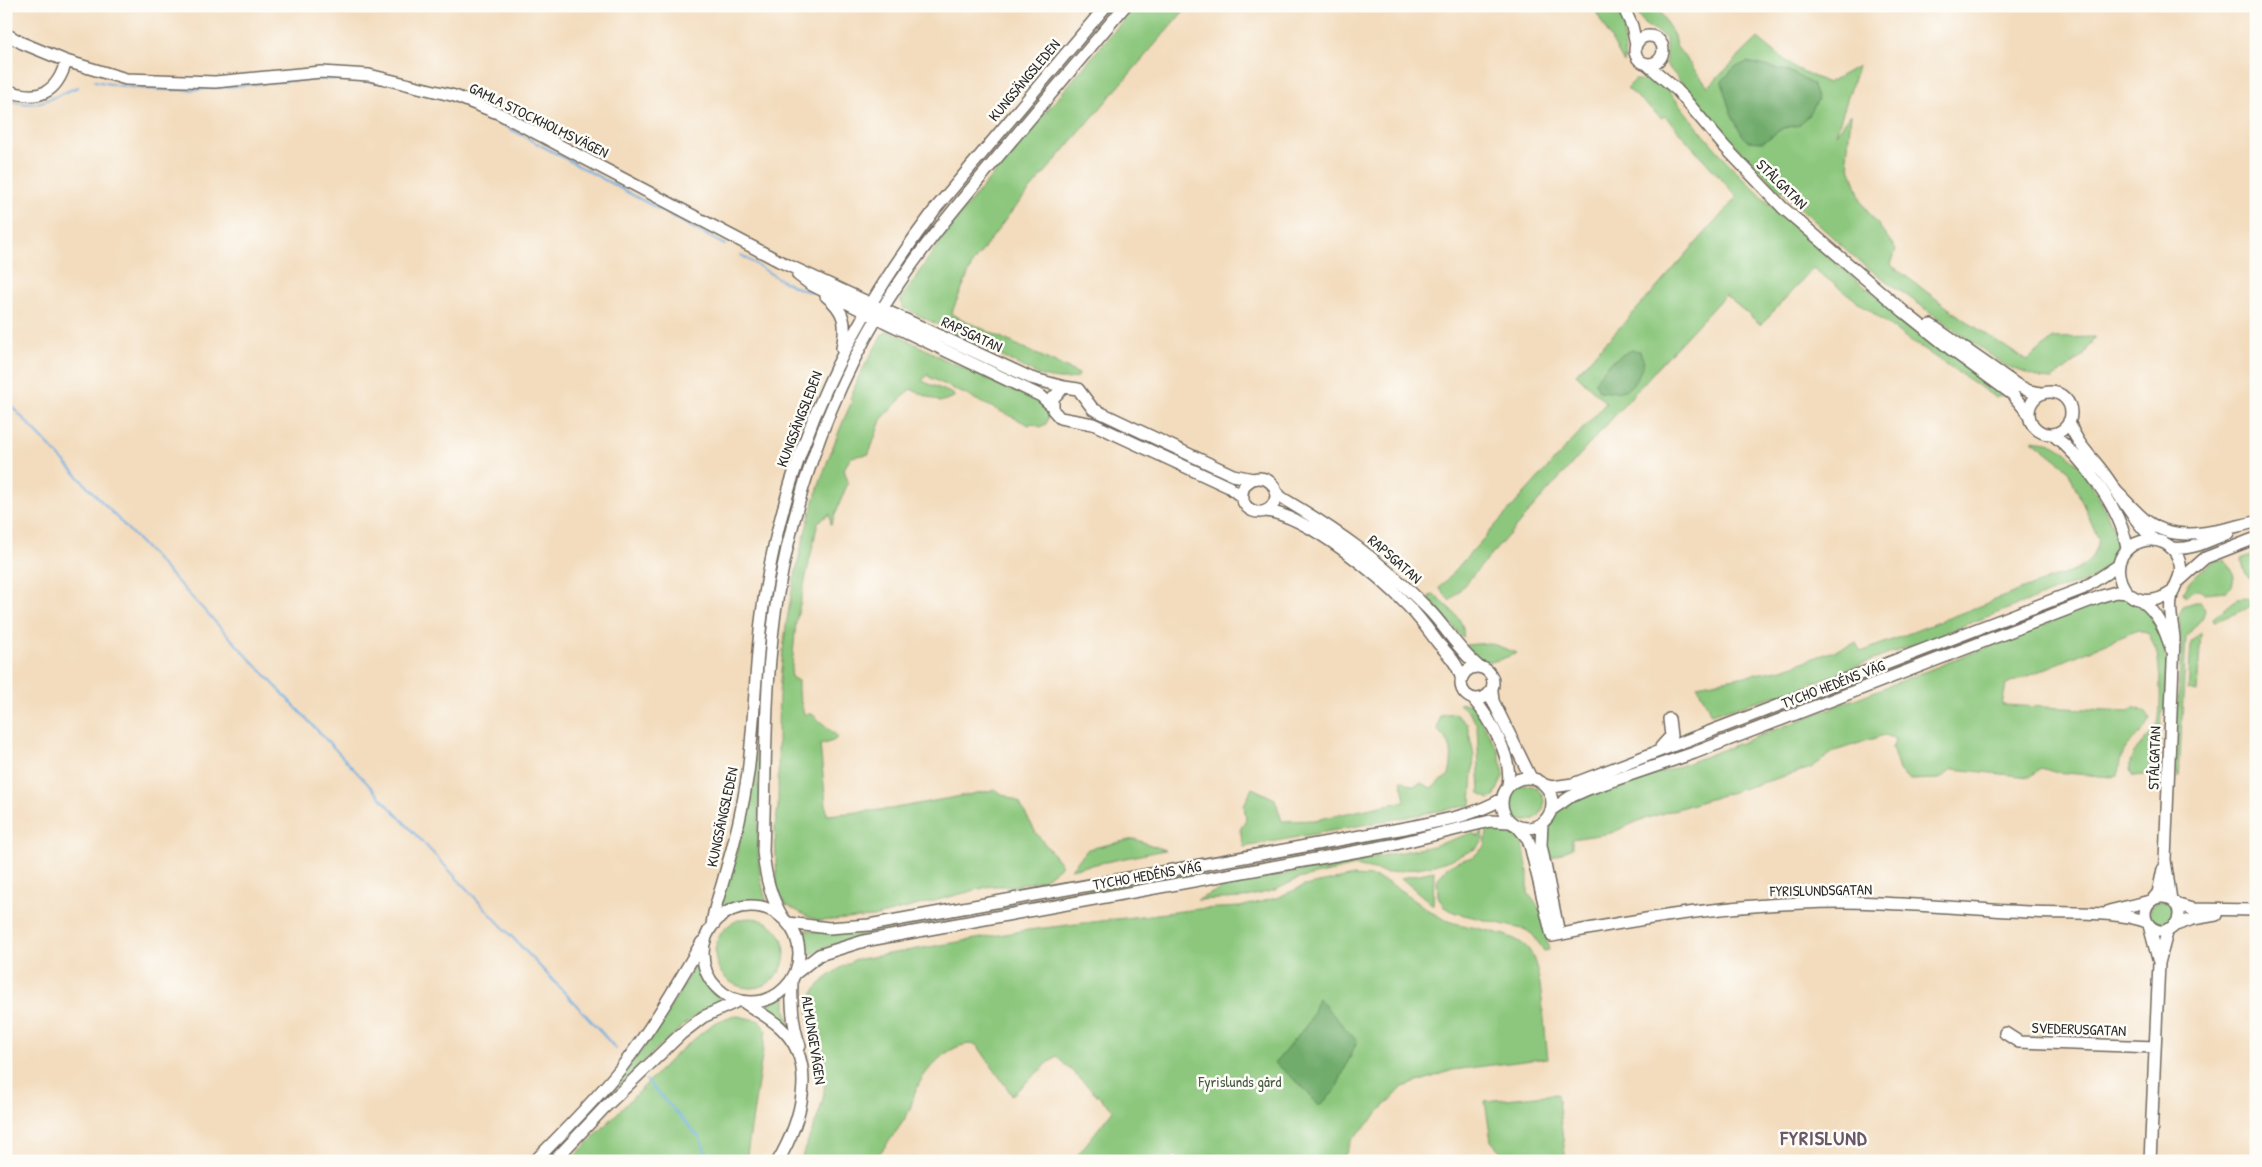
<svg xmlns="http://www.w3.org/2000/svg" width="2262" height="1167" font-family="'Patrick Hand',sans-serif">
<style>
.green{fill:#8cc77d;stroke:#5c7954;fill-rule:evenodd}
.forest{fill:#71ac6c;stroke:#4e6c4c}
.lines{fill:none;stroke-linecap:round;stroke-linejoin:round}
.stream{stroke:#6fafe2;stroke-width:2}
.secondary-casing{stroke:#71695e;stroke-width:14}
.secondary{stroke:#fff;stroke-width:11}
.labels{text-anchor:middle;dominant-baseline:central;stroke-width:5;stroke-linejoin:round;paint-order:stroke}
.street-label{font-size:15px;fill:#2b2b2b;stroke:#fdfcf7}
.park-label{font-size:15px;fill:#485a44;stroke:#fdfcf7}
.district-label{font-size:20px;font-weight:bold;letter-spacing:1px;fill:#6a5868;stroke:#fdfcf7}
</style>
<rect width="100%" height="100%" fill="#fdfcf7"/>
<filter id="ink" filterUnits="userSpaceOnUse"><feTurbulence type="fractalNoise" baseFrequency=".02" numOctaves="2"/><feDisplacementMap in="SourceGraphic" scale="10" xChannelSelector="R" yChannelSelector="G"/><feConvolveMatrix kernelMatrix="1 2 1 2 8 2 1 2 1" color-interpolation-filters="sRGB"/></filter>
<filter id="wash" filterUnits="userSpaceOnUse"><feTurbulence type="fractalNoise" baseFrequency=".0096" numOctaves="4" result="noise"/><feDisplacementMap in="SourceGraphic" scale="20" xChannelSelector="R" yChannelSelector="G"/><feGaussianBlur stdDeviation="1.12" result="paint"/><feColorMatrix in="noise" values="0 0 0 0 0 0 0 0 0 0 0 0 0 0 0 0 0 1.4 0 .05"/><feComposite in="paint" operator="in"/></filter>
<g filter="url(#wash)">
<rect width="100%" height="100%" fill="#f3dcbd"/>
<path class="green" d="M 1135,6 L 1188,6 L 1012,211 L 973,263 L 951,314 L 1079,374 L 1078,377 C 1065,381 1052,379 1039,375 L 902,307 L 901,299 L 951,225 Z
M 1593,6 L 1616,6 L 1626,24 C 1621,37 1627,49 1624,63 Z
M 1633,6 L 1657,6 L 1674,36 L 1676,46 L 1708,87 L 1758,38 L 1793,67 L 1828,83 L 1858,66 L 1836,134 L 1851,114 L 1847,158 L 1862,203 L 1896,249 L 1891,265 L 1963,319 L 2027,361 L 2053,338 L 2095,337 L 2083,356 L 2052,379 L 2040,378 L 2006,366 L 1861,263 L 1775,185 L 1729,140 L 1666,64 L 1666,38 L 1644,24 ZM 1748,62 L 1791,72 L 1812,85 L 1799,125 L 1783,128 L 1763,142 L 1732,115 L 1722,82 Z
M 1635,80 L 1661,81 C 1688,115 1715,151 1747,182 C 1825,261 1917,327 2005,394 L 1996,398 L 1905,337 L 1813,268 L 1761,325 L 1725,295 L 1658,367 L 1450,601 L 1439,588 L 1606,403 L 1576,374 L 1652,293 L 1737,197 L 1665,116 L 1661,118 L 1627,88 Z
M 889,330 L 946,360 L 1012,390 L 1034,397 L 1043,402 L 1049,414 L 1046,424 L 1040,427 L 1032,423 L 1029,425 L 929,377 L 928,374 L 922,381 L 953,394 L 954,397 L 940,402 L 910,389 L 881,420 L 869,454 L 851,457 L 844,469 L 848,482 L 831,525 L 830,514 L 818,522 L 796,622 L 791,677 L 798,681 L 798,691 L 804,714 L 812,714 L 838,737 L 833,741 L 820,745 L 827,815 L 890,809 L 994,790 L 1019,802 L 1036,833 L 1062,865 L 1043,880 L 1015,886 L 991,886 L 873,917 L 819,921 L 808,917 L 785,904 L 777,888 L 775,827 L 778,808 C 779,759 776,709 782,660 C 791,570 815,483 852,401 L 850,399 L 859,376 L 882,335 Z
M 820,418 L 824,419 L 800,485 L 764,683 L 758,787 L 760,787 C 758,826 754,865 767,902 C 748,899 737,901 719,908 C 736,860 749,812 755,761 C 760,712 761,663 767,614 C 776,547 798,481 820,418 Z
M 2032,440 C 2038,441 2045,441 2051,443 C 2083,455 2110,517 2120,547 C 2108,567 2096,583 2071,585 L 1789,692 L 1711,714 L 1697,685 L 1783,669 L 1856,643 L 1861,652 L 2049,579 C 2078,570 2088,571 2099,540 L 2067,468 Z
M 2256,553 L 2256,583 L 2246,575 L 2241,559 Z
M 2216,560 L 2225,560 L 2234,576 L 2232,586 L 2227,591 L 2204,593 L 2199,590 L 2192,591 L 2185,597 L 2183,592 C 2191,577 2202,569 2216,560 Z
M 1434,595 C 1447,607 1467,619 1463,638 L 1430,600 L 1429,596 Z
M 2119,595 L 2144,606 L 2163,634 L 2168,668 L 2164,710 L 2162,713 L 2158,769 L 2155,774 L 2133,776 C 2120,757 2149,741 2157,725 C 2162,712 2160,674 2158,660 C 2157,651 2152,642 2149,634 L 2138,630 L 2006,685 L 2002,705 L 2129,711 L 2133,707 L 2145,712 L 2150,718 C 2138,745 2121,738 2118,775 L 2112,777 L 2054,772 L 2041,768 L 2030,777 L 1953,769 L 1940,779 L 1908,780 L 1899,770 L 1892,748 L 1896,739 L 1884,735 L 1835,751 L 1811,768 L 1641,820 L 1611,833 L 1572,839 L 1572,848 L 1549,859 C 1544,832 1545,817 1569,800 C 1594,784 1628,782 1656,774 C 1674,769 1692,761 1709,755 C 1846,703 1983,649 2119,595 Z
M 2247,598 L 2250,602 L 2256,601 L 2256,605 L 2214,622 L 2213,618 L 2237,599 Z
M 2195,602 L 2201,602 L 2205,610 L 2203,617 L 2186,637 L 2179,777 L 2174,769 L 2181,645 L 2179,615 L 2183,606 Z
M 2201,633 L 2197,692 L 2188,690 L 2191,642 Z
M 1490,643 L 1517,653 C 1492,663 1485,668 1465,645 Z
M 1465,703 L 1473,706 L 1498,750 L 1504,774 L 1494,797 L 1489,799 L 1480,794 L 1477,725 L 1470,713 L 1459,704 Z
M 1454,713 L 1467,724 L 1474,755 L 1471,805 L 1244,847 L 1240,830 L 1246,819 L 1244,805 L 1252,788 L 1275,799 L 1282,821 L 1314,820 L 1405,801 L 1401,780 L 1414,786 L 1421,783 L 1431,788 L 1449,775 C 1453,754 1454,745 1437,730 L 1440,715 Z
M1508 803a18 18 0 1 1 36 0a18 18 0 1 1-36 0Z
M 1496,810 L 1497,814 L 1419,834 L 872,933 C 848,940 823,945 802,960 L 801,941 L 797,928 L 816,932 L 845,932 L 1444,826 L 1486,815 Z
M 1509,826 L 1517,832 L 1523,843 L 1528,872 L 1528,893 L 1542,912 L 1549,950 L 1544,951 L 1533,935 L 1526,930 L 1456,913 L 1444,907 L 1438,896 L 1437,880 L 1446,868 L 1459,861 L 1473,857 L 1485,846 L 1488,827 Z
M 1482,831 L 1483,840 L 1477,848 L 1450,860 L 1434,865 L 1388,873 L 1355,866 L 1298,879 L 1275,890 L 1243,898 L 1197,900 L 1229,885 L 1433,846 L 1472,833 L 1479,837 Z
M 1134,839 L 1165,850 L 1071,869 L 1088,849 Z
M 1434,871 L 1433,905 L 1401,878 Z
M 1354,876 C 1362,877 1373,876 1380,879 C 1405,889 1422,910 1448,921 C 1470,929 1515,931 1529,950 C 1543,969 1544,1033 1548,1058 L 1453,1070 L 1403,1087 L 1352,1140 L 1342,1161 L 1181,1161 L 1175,1155 L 1170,1161 L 1073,1161 L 1113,1110 L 1056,1056 L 1012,1095 L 977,1045 C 954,1039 927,1067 918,1086 C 913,1095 912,1107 907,1115 C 902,1124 884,1149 877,1156 C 865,1166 817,1161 801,1161 C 807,1137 821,1117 824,1092 C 830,1026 769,1007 854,960 L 1028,930 L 1198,909 L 1240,907 L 1276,898 L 1304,886 Z
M2149 914a13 13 0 1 1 26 0a13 13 0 1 1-26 0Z
M715 953a35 35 0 1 1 70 0a35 35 0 1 1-70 0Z
M 696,963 C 701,978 707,991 722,1000 L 693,1017 L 652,1053 L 611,1094 L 609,1090 L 641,1052 L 674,1002 Z
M 786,992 L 786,1010 L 793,1034 L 774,1012 L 763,1006 L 776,1001 Z
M 734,1015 L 760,1021 L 766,1030 L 746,1161 L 674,1161 L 673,1158 L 655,1161 L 570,1161 L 676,1054 L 714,1023 Z
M 1557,1094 L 1566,1161 L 1509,1161 L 1491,1141 L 1485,1101 Z"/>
<path class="forest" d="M 1747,62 L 1791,72 L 1812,84 L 1818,100 L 1808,116 L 1799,125 L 1783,128 L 1763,142 L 1747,141 C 1733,123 1727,104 1722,81 L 1734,68 Z
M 1632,350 L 1640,351 L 1644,362 C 1635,387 1628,395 1599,391 L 1595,382 C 1605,365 1614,358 1632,350 Z
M 1318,998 L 1357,1041 L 1335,1091 L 1319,1106 L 1301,1085 L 1275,1063 L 1309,1022 Z"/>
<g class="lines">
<path class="stream" d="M 95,81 C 131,89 165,92 202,89 C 260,85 321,73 379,83
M 6,99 C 37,111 49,98 78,87
M 465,106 L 494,120 L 725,245
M 741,255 C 761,267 790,289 812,292
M 6,400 L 596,1026 L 616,1049
M 646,1080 L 699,1137 L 710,1161"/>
</g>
</g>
<g filter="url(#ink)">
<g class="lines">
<g class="secondary-casing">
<path id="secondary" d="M 1623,6 L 1632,26 L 1636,44
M 6,34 L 22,43 L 66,61 L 126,79 L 215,82 L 321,72 L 369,75 L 455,96 L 500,114 L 779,261 L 1031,378 L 1064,387
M1635 50a14 14 0 1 1 28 0a14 14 0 1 1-28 0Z
M 1648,65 L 1677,90 L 1724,146 L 1783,208 L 1903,311 L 1953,351 L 2012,394 L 2028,413
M 6,90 C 38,102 57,94 66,61
M 798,275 L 810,284 L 877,318 L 1041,396 L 1052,406
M 826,296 C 845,311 847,324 842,348
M 1931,325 L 2017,385 L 2029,391 L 2041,393
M2029 413a21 21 0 1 1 42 0a21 21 0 1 1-42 0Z
M 2069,421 C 2075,442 2090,455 2103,472 C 2120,495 2133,520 2154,540
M 2052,434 C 2082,457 2123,511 2127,549
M1242 495a17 17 0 1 1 34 0a17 17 0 1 1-34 0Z
M 1276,492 L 1282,498 C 1338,531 1382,562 1428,609 C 1446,627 1458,650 1478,666
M 2117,492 C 2127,502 2137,514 2148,522 C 2179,545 2221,529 2256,522
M 1243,498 L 1229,487 L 1093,424 L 1060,418 L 1053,410 L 1053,398 L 1064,387 L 1078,389 L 1093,409 L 1233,475 L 1253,479
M 1266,511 C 1308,516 1380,576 1409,607 C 1420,618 1429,631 1438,643 C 1447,653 1458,664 1461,677
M 2171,548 C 2191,551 2210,540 2228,533
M 2179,581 L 2205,558 L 2256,538
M 2142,601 C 2158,613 2165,629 2171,649
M1461 683a16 16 0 1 1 32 0a16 16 0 1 1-32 0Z
M 1492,691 L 1493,701 L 1531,778
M 1474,700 C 1491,719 1513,759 1508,785
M 1661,747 L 1671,736 L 1669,719
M1502 803a25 25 0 1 1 50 0a25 25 0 1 1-50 0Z
M 1545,785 L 1552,787 L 1573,784 L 2084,588 L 2119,565
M 1551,810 L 1570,797 L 1588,789 L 1694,753 L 2102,596 L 2116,592 L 2128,593
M 1542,823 L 1541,845 L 1559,934
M 1517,826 L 1528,839 L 1531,849 L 1552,936 C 1635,919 1718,906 1803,903 C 1879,899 1955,909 2030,912 C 2065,914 2116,910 2147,922
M2145 914a17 17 0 1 1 34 0a17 17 0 1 1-34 0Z
M 2153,899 L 2158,893 L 2163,869
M 2171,900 L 2165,860 L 2174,638 C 2173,626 2169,612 2171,600 C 2172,587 2183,578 2180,564 C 2171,522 2105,540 2121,582 C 2130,605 2155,604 2172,592
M 2175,904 L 2192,909 L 2256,910
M703 954a48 48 0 1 1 96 0a48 48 0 1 1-96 0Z
M 2109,911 L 2150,901
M 783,918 C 770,897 765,876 763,851 C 766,766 764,676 778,593 C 795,497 828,400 878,316 C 911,260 954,209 996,159 C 1039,108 1082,57 1125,6
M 788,923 L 829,928 L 869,925 L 1405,828 C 1439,821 1471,817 1502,799
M 2149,925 L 2158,959
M 712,926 C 713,909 721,891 725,874 C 735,841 743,807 748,773 C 756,710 755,646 767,582 C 792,439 849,323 936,208 L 1106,6
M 2173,926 L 2193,919 L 2216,915
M 796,973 L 819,955 L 864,941 L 1392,845 L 1490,821 L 1510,822
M 792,981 C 791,1003 792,1025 800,1046
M 745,1003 C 757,1011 770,1018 780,1027 C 820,1063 800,1123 778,1161
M 2005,1033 L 2019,1042 L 2155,1047
M 535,1161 C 564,1131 595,1101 621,1068 C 652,1028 677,985 702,942
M 554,1161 L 604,1108 L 681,1034 L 703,1017 L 738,1001
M 2150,1161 L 2159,963 L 2168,929"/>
</g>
<use href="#secondary" class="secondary"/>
</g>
</g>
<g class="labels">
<g class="street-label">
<text transform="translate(1024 80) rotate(-50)">KUNGSÄNGSLEDEN</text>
<text transform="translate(539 120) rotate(26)">GAMLA STOCKHOLMSVÄGEN</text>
<text transform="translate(1782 184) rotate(44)">STÅLGATAN</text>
<text transform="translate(972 334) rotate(25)">RAPSGATAN</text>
<text transform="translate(799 419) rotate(-69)">KUNGSÄNGSLEDEN</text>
<text transform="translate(1395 559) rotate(41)">RAPSGATAN</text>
<text transform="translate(1833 684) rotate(-21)">TYCHO HEDÉNS VÄG</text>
<text transform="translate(2154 758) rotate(-88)">STÅLGATAN</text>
<text transform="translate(722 817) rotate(-78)">KUNGSÄNGSLEDEN</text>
<text transform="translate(1147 875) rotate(-10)">TYCHO HEDÉNS VÄG</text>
<text transform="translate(1821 890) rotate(-1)">FYRISLUNDSGATAN</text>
<text transform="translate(2079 1029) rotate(2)">SVEDERUSGATAN</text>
<text transform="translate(814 1040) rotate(81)">ALMUNGEVÄGEN</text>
</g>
<g class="park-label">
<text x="1240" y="1081">Fyrislunds gård</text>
</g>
<g class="district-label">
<text x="1824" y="1137">FYRISLUND</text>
</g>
</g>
<rect width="2262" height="1167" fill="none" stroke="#fdfcf7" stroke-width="25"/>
</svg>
